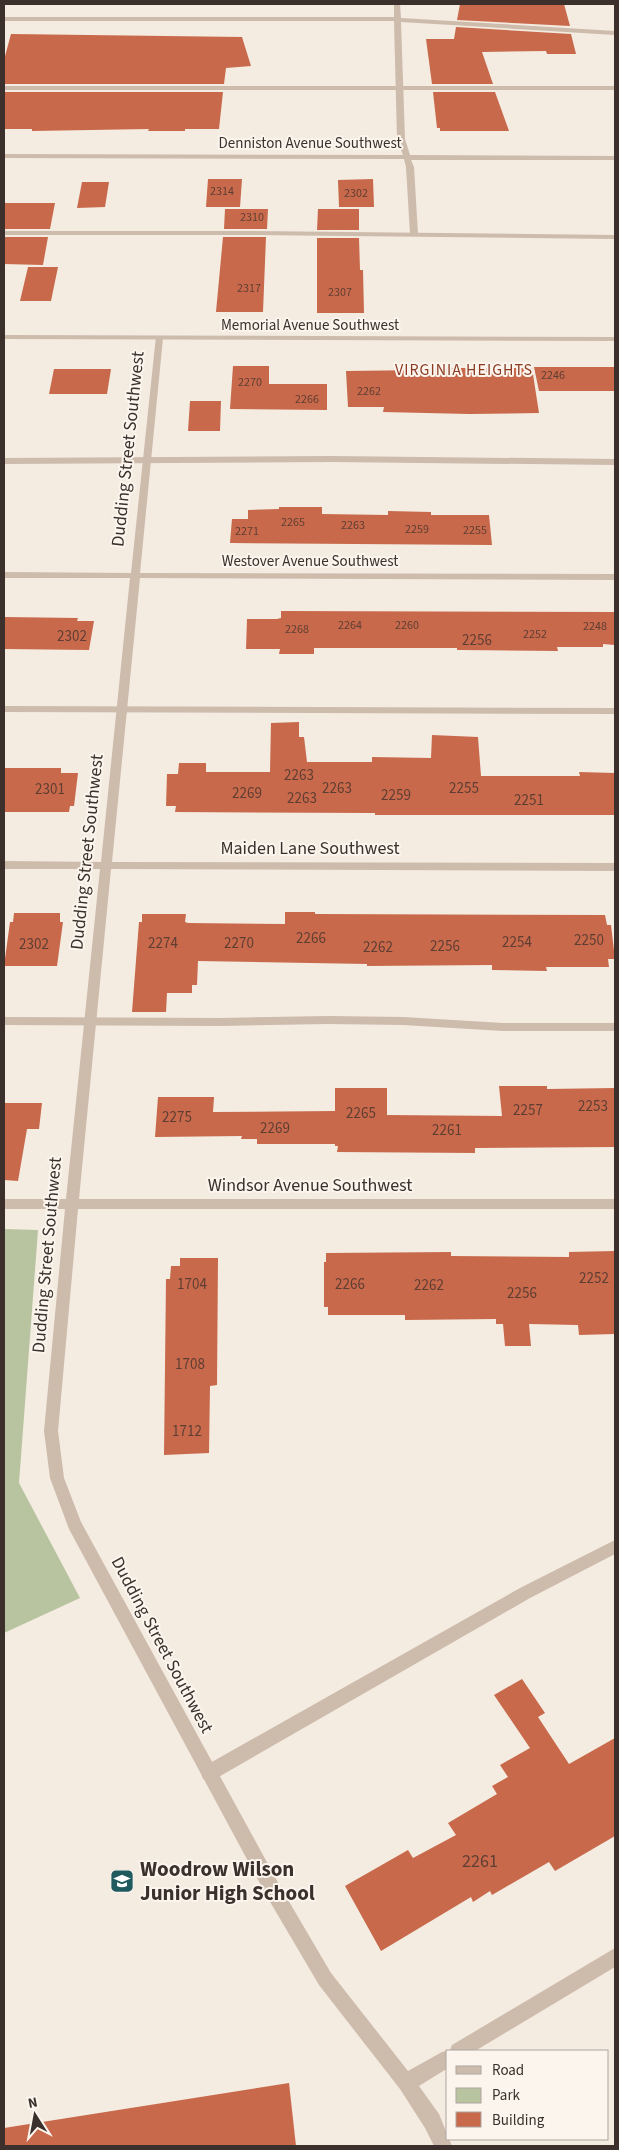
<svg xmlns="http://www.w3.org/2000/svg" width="619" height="2150" font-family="'Source Sans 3',sans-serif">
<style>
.green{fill:#b8c4a0}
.building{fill:#c8694b}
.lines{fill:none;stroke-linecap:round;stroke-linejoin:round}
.service{fill:#cdbbac;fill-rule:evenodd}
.minor{fill:#cdbbac;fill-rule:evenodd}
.tertiary{fill:#cdbbac;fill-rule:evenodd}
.labels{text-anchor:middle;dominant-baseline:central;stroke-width:4;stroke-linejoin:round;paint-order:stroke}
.far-number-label{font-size:12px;fill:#5e3e33}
.far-street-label{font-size:15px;fill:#3b302b;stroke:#fbf5ee}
.number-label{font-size:15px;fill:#5e3e33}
.far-neighbourhood-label{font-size:16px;letter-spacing:1px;fill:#8c3b22;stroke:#fbf5ee}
.street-label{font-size:18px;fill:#3b302b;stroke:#fbf5ee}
.near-number-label{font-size:18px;fill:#5e3e33}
.near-poi-label{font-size:21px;font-weight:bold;fill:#3b302b;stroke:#fbf5ee;text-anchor:start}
</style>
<rect width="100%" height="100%" fill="#f4ebe1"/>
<path class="green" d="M 4,1229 L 38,1230 L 19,1483 L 80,1598 L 4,1633 Z"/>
<path class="building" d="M 460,4 L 564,4 L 570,26 L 457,20 Z
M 456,27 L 571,34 L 576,54 L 547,54 L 546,51 L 482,52 L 493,84 L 432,84 L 426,39 L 454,39 Z
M 11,34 L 242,37 L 251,66 L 226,68 L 224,84 L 4,84 L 4,60 Z
M 4,92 L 223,92 L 219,129 L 185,129 L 185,131 L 148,131 L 149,129 L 32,131 L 32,129 L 4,129 Z
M 433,92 L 495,92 L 509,131 L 440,131 L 440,128 L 437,128 Z
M 208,179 L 242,179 L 240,207 L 206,207 Z
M 373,179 L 374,207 L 339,207 L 338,180 Z
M 82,182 L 109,182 L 105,207 L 77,208 Z
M 4,203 L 55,203 L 50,229 L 4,229 Z
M 225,209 L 268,209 L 267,229 L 224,229 Z
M 318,209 L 359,209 L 359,230 L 317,230 Z
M 4,237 L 48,237 L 43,265 L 4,264 Z
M 223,237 L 266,237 L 263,312 L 216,312 Z
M 317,238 L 359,238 L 360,270 L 363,270 L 364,313 L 317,313 Z
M 28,267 L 58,267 L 51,301 L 20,301 Z
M 233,366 L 269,366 L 269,384 L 327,384 L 327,410 L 230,409 Z
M 534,367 L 615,367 L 615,391 L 539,391 Z
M 424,368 L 532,368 L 539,413 L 469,414 L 383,412 L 384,407 L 348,407 L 346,371 L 425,370 Z
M 54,369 L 111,369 L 107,394 L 49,394 Z
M 190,401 L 221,401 L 220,431 L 188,431 Z
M 279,507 L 322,507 L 322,514 L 388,515 L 388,511 L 431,512 L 431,515 L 489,515 L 492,545 L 230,543 L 232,519 L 248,519 L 248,510 L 279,509 Z
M 281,611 L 615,612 L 615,645 L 603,644 L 603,647 L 557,647 L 558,651 L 461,650 L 457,650 L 457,648 L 314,648 L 314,654 L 279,654 L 280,649 L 246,649 L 247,619 L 277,619 L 281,618 Z
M 4,617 L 78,618 L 77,621 L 94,621 L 89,650 L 4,649 Z
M 299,722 L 299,737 L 304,737 L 307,762 L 372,762 L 372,757 L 431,758 L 432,735 L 478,737 L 481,776 L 580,776 L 579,772 L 615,773 L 615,815 L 375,815 L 375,813 L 175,812 L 176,806 L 166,806 L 167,774 L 178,774 L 179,763 L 206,763 L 206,772 L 270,772 L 271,723 Z
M 4,768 L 61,768 L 61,773 L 78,773 L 74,806 L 70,806 L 69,812 L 4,812 Z
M 285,912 L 315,912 L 315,914 L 605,915 L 607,925 L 611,925 L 615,959 L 608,959 L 609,967 L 546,967 L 547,971 L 492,970 L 492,965 L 367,966 L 367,964 L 198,961 L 197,985 L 192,985 L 192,993 L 167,993 L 166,1012 L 132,1012 L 139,922 L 142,922 L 142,914 L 186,914 L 185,922 L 188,923 L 285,924 Z
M 14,913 L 60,913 L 60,922 L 63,922 L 57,966 L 4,966 L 10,922 L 13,922 Z
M 499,1086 L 547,1086 L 547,1089 L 615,1088 L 615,1147 L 475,1148 L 475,1153 L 337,1152 L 338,1146 L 335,1146 L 335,1144 L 257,1144 L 257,1139 L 241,1139 L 242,1136 L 155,1137 L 158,1097 L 214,1097 L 213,1112 L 335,1111 L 335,1088 L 387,1088 L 387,1115 L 502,1116 Z
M 4,1103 L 42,1103 L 39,1129 L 27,1129 L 18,1181 L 4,1180 Z
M 615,1251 L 615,1334 L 579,1335 L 578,1325 L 529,1324 L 531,1346 L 505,1346 L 503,1324 L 496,1324 L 496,1319 L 405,1320 L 405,1315 L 328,1315 L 328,1307 L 324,1307 L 324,1262 L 326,1262 L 326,1253 L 451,1252 L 451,1256 L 569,1257 L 569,1252 Z
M 180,1258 L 218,1258 L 217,1385 L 210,1386 L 209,1453 L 164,1455 L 166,1279 L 170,1279 L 171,1266 L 180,1266 Z
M 522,1679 L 545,1713 L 538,1717 L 569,1764 L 615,1738 L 615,1836 L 555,1871 L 549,1862 L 492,1895 L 490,1891 L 473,1902 L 471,1897 L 381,1951 L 345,1886 L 408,1850 L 413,1858 L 456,1835 L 448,1823 L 497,1794 L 492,1786 L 508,1777 L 500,1765 L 530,1748 L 494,1695 Z
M 289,2083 L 296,2146 L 4,2146 L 4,2128 Z"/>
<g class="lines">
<path class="service" d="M 4,86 L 615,86 L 615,90 L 4,90 Z
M 4,231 L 245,231 L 615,235 L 615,239 L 245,235 L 4,235 Z
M 331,456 L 615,459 L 615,465 L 331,462 L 4,464 L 4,458 Z
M 4,706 L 615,708 L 615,714 L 4,712 Z
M 328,1016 L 403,1017 L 503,1023 L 615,1023 L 615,1031 L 503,1031 L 403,1025 L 328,1024 L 220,1026 L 4,1025 L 4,1017 L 220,1018 Z
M 615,1540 L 615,1554 L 530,1598 L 215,1779 L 209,1781 L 203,1779 L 201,1773 L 203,1767 L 520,1588 Z"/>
<path class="minor" d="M 394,4 L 400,4 L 401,18 L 615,31 L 615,35 L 401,22 L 405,139 L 410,155 L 615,156 L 615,160 L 411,160 L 414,167 L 418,234 L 414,236 L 410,234 L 406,167 L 404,159 L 4,158 L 4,154 L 403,155 L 397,139 L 394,21 L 4,21 L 4,17 L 394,17 Z
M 156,336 L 163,338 L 140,573 L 615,574 L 615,580 L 140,578 L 112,862 L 615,863 L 615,871 L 111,869 L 79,1199 L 615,1199 L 615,1209 L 78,1209 L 58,1431 L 64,1478 L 81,1522 L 281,1888 L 331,1973 L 408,2071 L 442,2052 L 450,2050 L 452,2045 L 615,1948 L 615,1967 L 475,2051 L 448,2051 L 448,2068 L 419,2086 L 439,2114 L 452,2146 L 434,2146 L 425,2128 L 400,2089 L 319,1985 L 269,1900 L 69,1529 L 50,1478 L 44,1431 L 65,1209 L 4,1209 L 4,1199 L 66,1199 L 100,869 L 4,869 L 4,861 L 101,862 L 130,578 L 4,578 L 4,572 L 131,573 Z"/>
<path class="tertiary" d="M 4,335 L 615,337 L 615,341 L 4,339 Z"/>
</g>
<defs>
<g id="school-square" transform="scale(1.25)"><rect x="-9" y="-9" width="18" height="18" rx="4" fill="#1f5a5e" stroke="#fbf5ee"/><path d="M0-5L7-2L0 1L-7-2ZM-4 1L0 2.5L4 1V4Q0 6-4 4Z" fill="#fff"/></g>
</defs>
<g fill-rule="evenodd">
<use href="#school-square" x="122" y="1881"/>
</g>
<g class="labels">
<g class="far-number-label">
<text x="222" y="191">2314</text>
<text x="356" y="193">2302</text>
<text x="252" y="217">2310</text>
<text x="249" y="288">2317</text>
<text x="340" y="292">2307</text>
<text x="553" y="375">2246</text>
<text x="250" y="382">2270</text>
<text x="369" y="391">2262</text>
<text x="307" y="399">2266</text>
<text x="293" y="522">2265</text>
<text x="353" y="525">2263</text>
<text x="417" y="529">2259</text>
<text x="475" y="530">2255</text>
<text x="247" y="531">2271</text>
<text x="350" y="625">2264</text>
<text x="407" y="625">2260</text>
<text x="595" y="626">2248</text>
<text x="297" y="629">2268</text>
<text x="535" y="634">2252</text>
</g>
<g class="far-street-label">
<text x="310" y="143">Denniston Avenue Southwest</text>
<text x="310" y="325">Memorial Avenue Southwest</text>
<text x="310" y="561">Westover Avenue Southwest</text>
</g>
<g class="number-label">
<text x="72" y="636">2302</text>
<text x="477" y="640">2256</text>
<text x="299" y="775">2263</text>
<text x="337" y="788">2263</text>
<text x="464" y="788">2255</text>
<text x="50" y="789">2301</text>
<text x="247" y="793">2269</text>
<text x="396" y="795">2259</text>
<text x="302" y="798">2263</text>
<text x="529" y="800">2251</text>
<text x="311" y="938">2266</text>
<text x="589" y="940">2250</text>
<text x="517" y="942">2254</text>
<text x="163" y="943">2274</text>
<text x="239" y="943">2270</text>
<text x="34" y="944">2302</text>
<text x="445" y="946">2256</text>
<text x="378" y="947">2262</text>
<text x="593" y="1106">2253</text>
<text x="528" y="1110">2257</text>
<text x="361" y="1113">2265</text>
<text x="177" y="1117">2275</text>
<text x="275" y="1128">2269</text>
<text x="447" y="1130">2261</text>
<text x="594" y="1278">2252</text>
<text x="192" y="1284">1704</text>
<text x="350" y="1284">2266</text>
<text x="429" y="1285">2262</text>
<text x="522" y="1293">2256</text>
<text x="190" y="1364">1708</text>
<text x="187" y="1431">1712</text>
</g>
<g class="far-neighbourhood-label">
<text x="464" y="370">VIRGINIA HEIGHTS</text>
</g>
<g class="street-label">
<text transform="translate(128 449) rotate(-84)">Dudding Street Southwest</text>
<text x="310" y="848">Maiden Lane Southwest</text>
<text transform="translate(87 852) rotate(-84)">Dudding Street Southwest</text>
<text x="310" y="1185">Windsor Avenue Southwest</text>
<text transform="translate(47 1255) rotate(-85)">Dudding Street Southwest</text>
<text transform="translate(162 1645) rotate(62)">Dudding Street Southwest</text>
</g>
<g class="near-number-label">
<text x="480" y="1861">2261</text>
</g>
<g class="near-poi-label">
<text x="140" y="1869">Woodrow Wilson<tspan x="140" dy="24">Junior High School</tspan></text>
</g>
</g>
<rect width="619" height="2150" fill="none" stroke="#3b302b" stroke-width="10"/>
<rect x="446" y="2050" width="162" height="90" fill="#fbf5ee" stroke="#aea6a0"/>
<rect x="456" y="2066" width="25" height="8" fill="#cdbbac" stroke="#aea6a0"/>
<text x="492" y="2075" font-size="15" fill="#3b302b">Road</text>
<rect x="456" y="2088" width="25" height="15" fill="#b8c4a0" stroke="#aea6a0"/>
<text x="492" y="2100" font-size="15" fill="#3b302b">Park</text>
<rect x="456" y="2112" width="25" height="15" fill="#c8694b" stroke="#aea6a0"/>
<text x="492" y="2125" font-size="15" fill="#3b302b">Building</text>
<g transform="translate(35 2115) rotate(349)" stroke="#fbf5ee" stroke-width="4" paint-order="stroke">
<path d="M0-4L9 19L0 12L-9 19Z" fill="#3b302b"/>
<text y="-8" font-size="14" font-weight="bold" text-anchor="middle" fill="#3b302b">N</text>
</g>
</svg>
